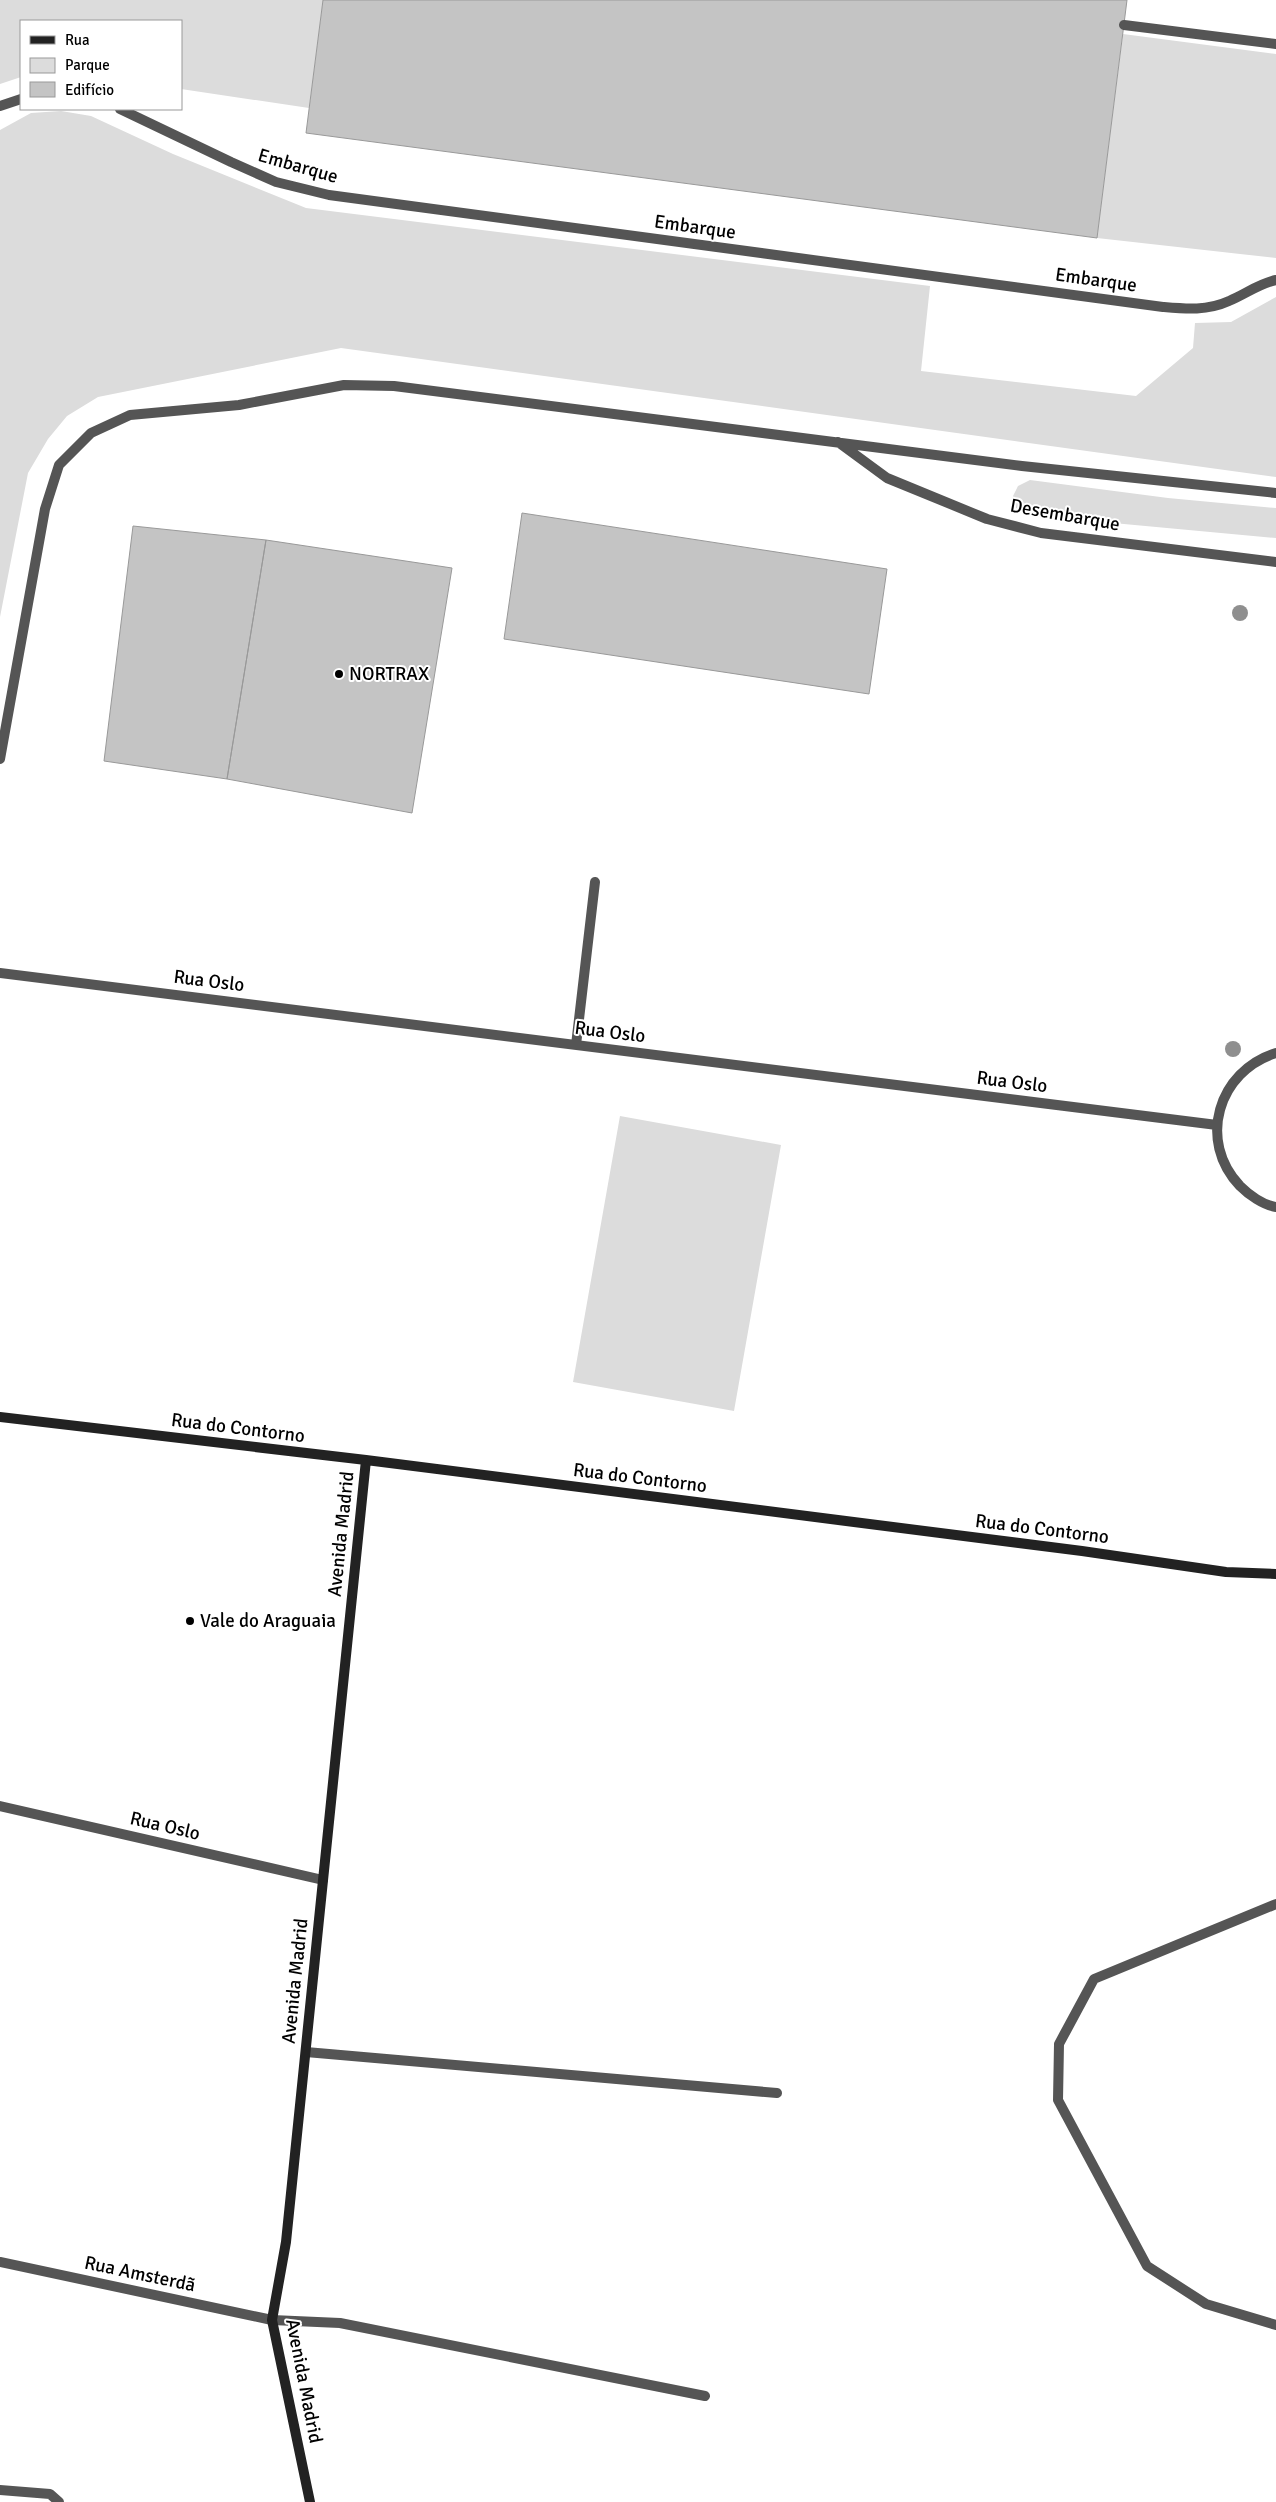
<svg xmlns="http://www.w3.org/2000/svg" width="1276" height="2502" font-family="Signika,sans-serif">
<style>
.green{fill:#dcdcdc}
.building{fill:#c4c4c4;stroke:#999}
.lines{fill:none;stroke-linecap:round;stroke-linejoin:round}
.lane{stroke:#555;stroke-width:10}
.street{stroke:#555;stroke-width:10}
.secondary{stroke:#222;stroke-width:10}
.tree{fill:#8f8f8f}
.poi-dot{fill:#000;stroke:#fff;stroke-width:2}
.labels{text-anchor:middle;dominant-baseline:central;stroke-width:4;stroke-linejoin:round;paint-order:stroke}
.street-label{font-size:19px;fill:#000;stroke:#fff}
.poi-label{font-size:19px;fill:#000;stroke:#fff;text-anchor:start}
</style>
<rect width="100%" height="100%" fill="#fff"/>
<path class="green" d="M 0,0 L 323,0 L 309,108 L 181,89 L 181,21 L 21,21 L 21,77 L 0,84 Z
M 1123,34 L 1276,54 L 1276,258 L 1097,238 Z
M 61,111 L 91,116 L 173,154 L 306,208 L 930,286 L 921,371 L 1136,396 L 1193,348 L 1195,323 L 1231,322 L 1276,297 L 1276,477 L 341,348 L 98,397 L 67,416 L 48,439 L 28,473 L 0,617 L 0,130 L 31,113 Z
M 1030,480 L 1168,498 L 1276,508 L 1276,538 L 1027,515 L 1016,508 L 1013,496 L 1018,486 Z
M 620,1116 L 781,1145 L 734,1411 L 573,1382 Z"/>
<path class="building" d="M 323,0 L 1127,0 L 1097,238 L 306,133 Z
M 522,513 L 887,569 L 869,694 L 504,639 Z
M 133,526 L 266,540 L 227,779 L 104,761 Z
M 266,540 L 452,568 L 412,813 L 227,779 Z"/>
<g class="lines">
<path class="lane" d="M 1124,25 L 1276,44
M 0,106 L 21,99
M 120,109 L 231,162 L 276,182 L 329,195 L 1163,307 C 1186,309 1207,311 1229,301 C 1246,294 1258,284 1276,280
M 838,442 L 887,478 L 987,519 L 1041,533 L 1276,562
M 0,759 L 45,509 L 59,465 L 91,433 L 130,415 L 239,405 L 344,385 L 394,386 L 1022,466 L 1276,493
M 0,973 L 1217,1125
M 576,1045 L 595,882
M 1276,1053 C 1218,1071 1197,1141 1240,1186 C 1249,1195 1263,1205 1276,1207
M 1276,1904 L 1094,1979 L 1059,2044 L 1058,2100 L 1147,2266 L 1206,2304 L 1276,2325
M 306,2052 L 777,2093
M 272,2320 L 340,2323 L 705,2396
M 0,2490 L 50,2494 L 59,2502"/>
<path class="street" d="M 0,1806 L 323,1880
M 0,2262 L 272,2320"/>
<path class="secondary" d="M 0,1417 L 366,1460 L 1082,1551 L 1226,1572 L 1276,1574
M 310,2502 L 272,2320 L 286,2242 L 366,1460"/>
</g>
<g class="tree">
<circle cx="1240" cy="613" r="8"/>
<circle cx="1233" cy="1049" r="8"/>
</g>
<g class="poi-dot">
<circle cx="339" cy="674" r="5"/>
<circle cx="190" cy="1621" r="5"/>
</g>
<g class="labels">
<g class="street-label">
<text transform="translate(298 166) rotate(16)">Embarque</text>
<text transform="translate(695 227) rotate(8)">Embarque</text>
<text transform="translate(1096 280) rotate(8)">Embarque</text>
<text transform="translate(1065 515) rotate(10)">Desembarque</text>
<text transform="translate(209 981) rotate(7)">Rua Oslo</text>
<text transform="translate(610 1032) rotate(7)">Rua Oslo</text>
<text transform="translate(1012 1082) rotate(7)">Rua Oslo</text>
<text transform="translate(238 1428) rotate(7)">Rua do Contorno</text>
<text transform="translate(640 1478) rotate(7)">Rua do Contorno</text>
<text transform="translate(1042 1529) rotate(7)">Rua do Contorno</text>
<text transform="translate(341 1534) rotate(-84)">Avenida Madrid</text>
<text transform="translate(165 1826) rotate(13)">Rua Oslo</text>
<text transform="translate(295 1981) rotate(-84)">Avenida Madrid</text>
<text transform="translate(140 2274) rotate(12)">Rua Amsterdã</text>
<text transform="translate(304 2381) rotate(79)">Avenida Madrid</text>
</g>
<g class="poi-label">
<text x="349" y="674">NORTRAX</text>
<text x="200" y="1621">Vale do Araguaia</text>
</g>
</g>
<rect x="20" y="20" width="162" height="90" fill="#ffffff" stroke="#999999"/>
<rect x="30" y="36" width="25" height="8" fill="#222222" stroke="#999999"/>
<text x="65" y="45" font-size="15" fill="#000000">Rua</text>
<rect x="30" y="58" width="25" height="15" fill="#dcdcdc" stroke="#999999"/>
<text x="65" y="70" font-size="15" fill="#000000">Parque</text>
<rect x="30" y="82" width="25" height="15" fill="#c4c4c4" stroke="#999999"/>
<text x="65" y="95" font-size="15" fill="#000000">Edifício</text>
</svg>
